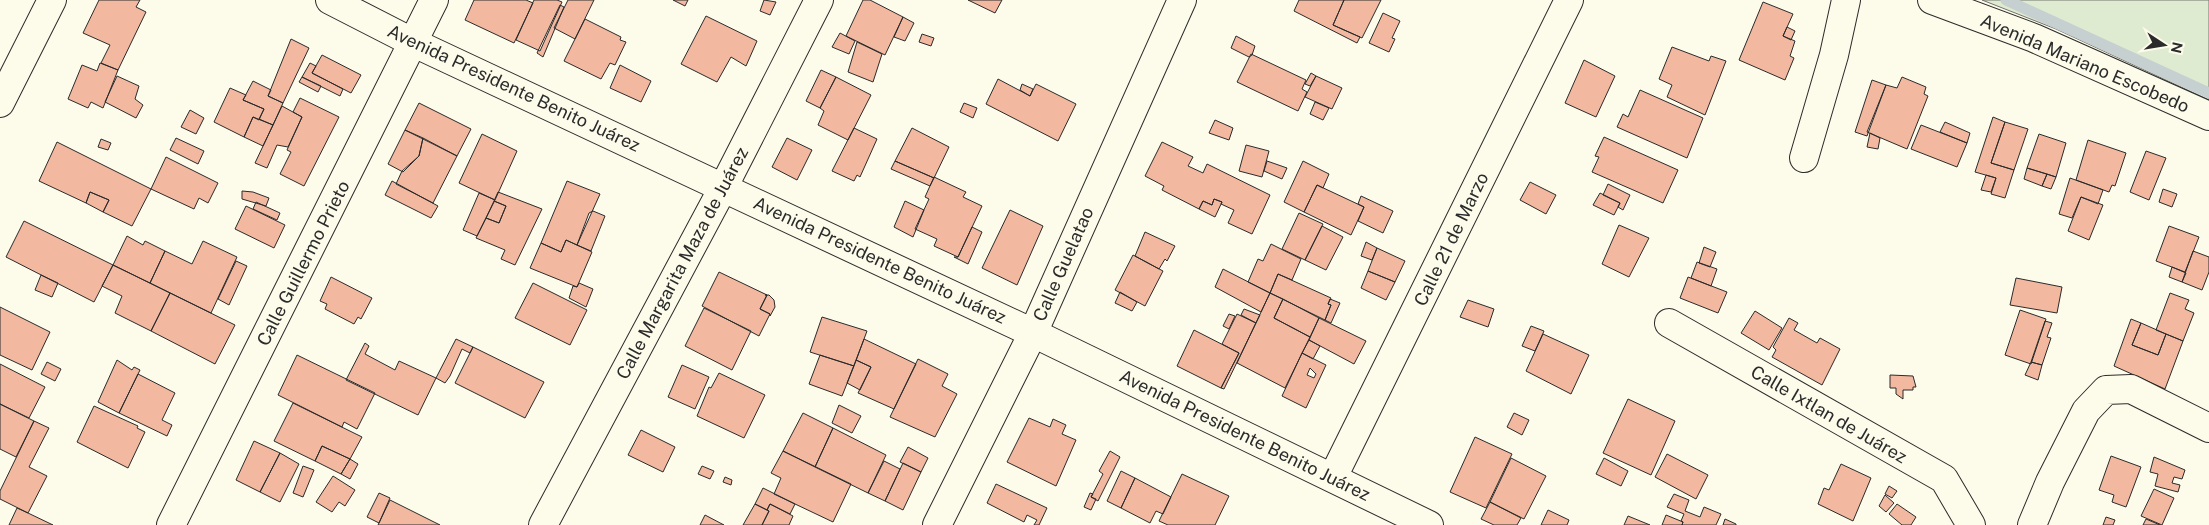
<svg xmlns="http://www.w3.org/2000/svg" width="2209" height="525" font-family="'Public Sans',sans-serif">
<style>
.green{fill:#deebd1;stroke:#74746e}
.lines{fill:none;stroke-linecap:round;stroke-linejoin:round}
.stream{stroke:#c7d0d0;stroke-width:11}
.building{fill:#f2b8a0;stroke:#2b2b2b;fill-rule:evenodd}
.minor-casing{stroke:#2b2b2b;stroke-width:30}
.tertiary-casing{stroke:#2b2b2b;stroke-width:30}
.minor{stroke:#fdfbea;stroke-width:28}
.tertiary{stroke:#fdfbea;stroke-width:28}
.labels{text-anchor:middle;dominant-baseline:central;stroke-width:4;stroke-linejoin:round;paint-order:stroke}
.street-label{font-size:18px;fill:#2b2b2b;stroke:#fdfbea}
</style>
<rect width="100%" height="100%" fill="#fdfbea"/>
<path class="green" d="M 1982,0 L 2209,0 L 2209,100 L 2056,29 Z"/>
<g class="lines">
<path class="stream" d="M 2006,0 L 2209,93"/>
</g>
<path class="building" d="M 99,0 L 140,0 L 136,7 L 146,12 L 118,70 L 101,63 L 110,45 L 83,33 Z
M 474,0 L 526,0 L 533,3 L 514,43 L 465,20 Z
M 534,0 L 557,0 L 562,2 L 540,51 L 516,40 Z
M 568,0 L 594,0 L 575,39 L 554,28 Z
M 673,0 L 688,0 L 685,6 Z
M 764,0 L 776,2 L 770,15 L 760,11 Z
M 863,0 L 870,0 L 903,17 L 885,55 L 846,36 Z
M 968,0 L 1002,0 L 995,13 Z
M 1299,0 L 1344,0 L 1333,25 L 1360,37 L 1357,43 L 1294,11 Z
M 1344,0 L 1381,0 L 1362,38 L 1333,25 Z
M 1763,2 L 1793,14 L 1783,36 L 1795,41 L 1790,56 L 1794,58 L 1785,80 L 1739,60 Z
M 560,5 L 564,7 L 543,57 L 537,53 Z
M 1383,13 L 1400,21 L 1392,38 L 1395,39 L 1389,52 L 1369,43 Z
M 706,16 L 757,41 L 746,66 L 731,57 L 717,82 L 681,64 Z
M 903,17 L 914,23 L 905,41 L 894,37 Z
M 585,19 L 621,37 L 620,40 L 626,42 L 615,65 L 610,63 L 601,79 L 564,61 Z
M 1787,27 L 1795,31 L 1791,40 L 1783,36 Z
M 840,33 L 855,41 L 849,54 L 832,47 Z
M 922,34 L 934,38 L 931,46 L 919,42 Z
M 1236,36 L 1255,46 L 1252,55 L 1249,57 L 1231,48 Z
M 291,39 L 309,48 L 283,103 L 268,96 Z
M 857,42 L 882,54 L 873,82 L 848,72 Z
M 1672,47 L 1709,61 L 1711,56 L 1726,61 L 1705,115 L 1667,97 L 1672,85 L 1659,79 Z
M 1251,54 L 1306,80 L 1302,89 L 1307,92 L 1298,111 L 1237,82 Z
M 322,55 L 361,75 L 351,93 L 312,73 Z
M 1584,60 L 1615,76 L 1596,117 L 1565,103 Z
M 100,63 L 118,70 L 103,108 L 91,102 L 88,108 L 68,99 L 82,65 L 97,71 Z
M 310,63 L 316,66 L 312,73 L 343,89 L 340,96 L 302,77 Z
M 620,65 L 651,81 L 641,102 L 610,88 Z
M 821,70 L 836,77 L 820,108 L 806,101 Z
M 1311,73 L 1316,76 L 1310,86 L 1305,84 Z
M 117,76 L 139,86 L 135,99 L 143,105 L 136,118 L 105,102 Z
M 1316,76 L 1342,88 L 1332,109 L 1305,97 Z
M 302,77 L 321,86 L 318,92 L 299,82 Z
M 836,77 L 871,95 L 848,140 L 818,125 L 824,111 L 820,108 Z
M 1902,77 L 1926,87 L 1924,94 L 1928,96 L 1907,149 L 1867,132 L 1886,85 L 1897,88 Z
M 998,79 L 1030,96 L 1036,84 L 1076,104 L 1058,141 L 986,104 Z
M 1872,80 L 1886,85 L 1867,136 L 1855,132 Z
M 253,81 L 271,90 L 268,96 L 283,103 L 273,125 L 259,119 L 264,109 L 243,100 Z
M 1022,84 L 1033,89 L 1030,96 L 1020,90 Z
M 230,88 L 246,95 L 243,100 L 264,109 L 259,120 L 253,117 L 244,137 L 214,122 Z
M 1640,90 L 1703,118 L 1687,158 L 1617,127 L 1623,114 L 1628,117 Z
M 300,98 L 339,117 L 304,186 L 280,174 L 291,152 L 287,150 L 302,117 L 293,112 Z
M 1315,102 L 1329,108 L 1323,120 L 1310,114 Z
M 419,103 L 471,129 L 457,156 L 405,130 Z
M 964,103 L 977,108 L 973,118 L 960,112 Z
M 282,106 L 302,117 L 288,147 L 277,145 L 267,168 L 255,163 Z
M 190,110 L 204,118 L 196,134 L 181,127 Z
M 253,117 L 273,125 L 263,146 L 244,137 Z
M 1993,117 L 2005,122 L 1991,163 L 2014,170 L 2005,198 L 1991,194 L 1996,178 L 1975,172 Z
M 1215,120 L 1233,128 L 1229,140 L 1209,133 Z
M 1945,122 L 1970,133 L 1967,143 L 1940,132 Z
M 2005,122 L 2028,129 L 2014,170 L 1991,163 Z
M 1921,125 L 1967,143 L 1957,167 L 1911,149 Z
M 854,128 L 877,139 L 860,177 L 857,175 L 854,181 L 832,171 Z
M 912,128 L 949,147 L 934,178 L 895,161 Z
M 405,130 L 423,138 L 419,156 L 403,172 L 388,164 Z
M 1870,133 L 1880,138 L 1878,149 L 1867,147 Z
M 482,134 L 517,151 L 495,200 L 459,183 Z
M 2039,134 L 2066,143 L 2056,177 L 2027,168 Z
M 1604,137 L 1678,170 L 1663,203 L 1592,172 L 1599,157 L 1595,156 Z
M 176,138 L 204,151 L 198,164 L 170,150 Z
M 423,138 L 457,156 L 433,203 L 396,184 L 402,171 L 419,156 Z
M 787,138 L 812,150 L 797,180 L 772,167 Z
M 101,139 L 111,143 L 108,150 L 98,147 Z
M 2088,140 L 2126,153 L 2115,186 L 2112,185 L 2109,192 L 2076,180 Z
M 57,142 L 151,189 L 132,226 L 103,212 L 109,200 L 90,192 L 86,203 L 39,181 Z
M 1162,142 L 1193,157 L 1188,166 L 1203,173 L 1207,164 L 1270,195 L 1252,234 L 1228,223 L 1234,210 L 1221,204 L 1222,202 L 1214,199 L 1212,205 L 1203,201 L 1199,209 L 1162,190 L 1164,186 L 1145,176 Z
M 1246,145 L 1269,151 L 1262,177 L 1239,171 Z
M 2146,151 L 2166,158 L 2149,200 L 2130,192 Z
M 166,157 L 218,183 L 208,203 L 199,198 L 194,209 L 151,189 Z
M 895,161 L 934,178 L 930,186 L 891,169 Z
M 1267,161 L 1287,168 L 1282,179 L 1264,171 Z
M 1303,161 L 1329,174 L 1323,188 L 1317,185 L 1304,212 L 1284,202 Z
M 2027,168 L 2047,174 L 2042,186 L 2024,179 Z
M 2047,174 L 2056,177 L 2051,189 L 2042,186 Z
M 1986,175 L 1996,178 L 1991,192 L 1981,190 Z
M 934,177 L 966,192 L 963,197 L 982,206 L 958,257 L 934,246 L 937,239 L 915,229 L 929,199 L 925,197 Z
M 2070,178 L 2103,190 L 2098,204 L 2081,197 L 2072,218 L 2059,214 Z
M 392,181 L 438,206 L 431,218 L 385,195 Z
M 567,181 L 600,194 L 577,245 L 566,240 L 561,252 L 541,243 Z
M 1530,182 L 1556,195 L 1546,214 L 1520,200 Z
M 1608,184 L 1630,195 L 1623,210 L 1618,207 L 1620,203 L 1603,195 Z
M 1317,185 L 1364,207 L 1351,235 L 1304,212 Z
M 2163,189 L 2177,194 L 2172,207 L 2159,202 Z
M 242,191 L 253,192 L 269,198 L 266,206 L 242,199 Z
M 90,192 L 109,200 L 103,212 L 86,203 Z
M 498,192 L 542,209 L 515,265 L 501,259 L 505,250 L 476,238 L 486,218 L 499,223 L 506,206 L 494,201 Z
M 479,193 L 495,200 L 477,236 L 463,230 Z
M 1600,193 L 1620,203 L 1614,215 L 1593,205 Z
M 1361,196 L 1393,211 L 1383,233 L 1358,221 L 1364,207 L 1358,204 Z
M 2081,197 L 2103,205 L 2089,240 L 2068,231 Z
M 1214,199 L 1222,202 L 1215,217 L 1199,209 L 1203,201 L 1212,205 Z
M 494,201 L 506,206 L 499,223 L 486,218 Z
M 905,201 L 924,210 L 913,237 L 894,227 Z
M 256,202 L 280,213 L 277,220 L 253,209 Z
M 246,206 L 285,225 L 274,248 L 235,229 Z
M 1010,210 L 1043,226 L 1017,285 L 982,268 Z
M 593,211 L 605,216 L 591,251 L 577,245 L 589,213 Z
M 1299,213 L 1323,224 L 1305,260 L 1282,249 Z
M 24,221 L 113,265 L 94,302 L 6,257 Z
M 1619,225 L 1649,238 L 1629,277 L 1602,264 Z
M 1322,226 L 1343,237 L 1326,270 L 1305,260 Z
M 2169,226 L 2199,237 L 2185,272 L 2156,261 Z
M 972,227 L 982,232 L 968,264 L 954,257 L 958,257 Z
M 1145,232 L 1175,246 L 1167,261 L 1165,259 L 1159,269 L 1135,256 Z
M 127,236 L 143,245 L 145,241 L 165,251 L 150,283 L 113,265 Z
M 566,240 L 592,252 L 577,287 L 530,268 L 541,243 L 561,252 Z
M 203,241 L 237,257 L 211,313 L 150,283 L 165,251 L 192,264 Z
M 1366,242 L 1377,248 L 1372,260 L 1361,256 Z
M 1271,244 L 1301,259 L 1292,280 L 1278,274 L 1270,293 L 1248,282 L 1258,259 L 1263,261 Z
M 1704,247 L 1716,252 L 1710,267 L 1699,263 Z
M 1377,248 L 1405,261 L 1395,282 L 1368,271 Z
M 2193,251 L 2209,257 L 2209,272 L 2202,290 L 2182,282 Z
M 1133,255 L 1163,271 L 1145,306 L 1115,290 Z
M 236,261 L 247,266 L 229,305 L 218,299 Z
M 1697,262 L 1717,269 L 1711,286 L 1691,278 Z
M 113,265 L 170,293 L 151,331 L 115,313 L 122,296 L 102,286 Z
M 2172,267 L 2186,273 L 2182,282 L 2169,277 Z
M 1223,269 L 1270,293 L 1261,312 L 1215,287 Z
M 1368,271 L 1395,282 L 1386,300 L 1361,288 Z
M 719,272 L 767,295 L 760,309 L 770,314 L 759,336 L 702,306 Z
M 1278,274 L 1331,298 L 1328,304 L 1331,305 L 1325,320 L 1270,293 Z
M 41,275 L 58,283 L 52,297 L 35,290 Z
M 331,277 L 372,298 L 361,319 L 358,317 L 354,324 L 325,309 L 327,304 L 320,301 Z
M 1688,277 L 1727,292 L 1718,313 L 1680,298 Z
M 2016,278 L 2062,287 L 2057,313 L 2010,305 Z
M 533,283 L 587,310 L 570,345 L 515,318 Z
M 579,283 L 593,289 L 586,307 L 569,298 L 573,286 L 577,287 Z
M 1120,292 L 1137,302 L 1132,311 L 1115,303 Z
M 170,293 L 235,325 L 215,364 L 151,331 Z
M 1270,293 L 1283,299 L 1274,318 L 1310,337 L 1285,388 L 1237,363 Z
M 2170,293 L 2189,300 L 2185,309 L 2194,313 L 2183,341 L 2156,330 Z
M 765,295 L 769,295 L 774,300 L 775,307 L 770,316 L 770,314 L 760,309 L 767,295 Z
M 1283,299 L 1319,318 L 1310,337 L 1274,318 Z
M 1330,299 L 1340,303 L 1331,323 L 1325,320 L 1331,305 L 1328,304 Z
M 1468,300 L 1494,309 L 1488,327 L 1460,317 Z
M 0,307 L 50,332 L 32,370 L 0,355 Z
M 704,308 L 751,331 L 732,370 L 685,346 Z
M 1244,309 L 1260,315 L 1256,323 L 1241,315 Z
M 2020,310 L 2046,319 L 2031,364 L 2005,355 Z
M 1755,311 L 1782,328 L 1769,350 L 1741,333 Z
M 1229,314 L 1235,316 L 1229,329 L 1223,326 Z
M 1237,314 L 1256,323 L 1224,389 L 1221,388 L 1239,353 L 1222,344 Z
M 822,317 L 867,331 L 854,366 L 810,352 Z
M 1319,318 L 1366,341 L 1354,364 L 1309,340 Z
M 1789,318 L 1798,323 L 1794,330 L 1817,343 L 1820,338 L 1840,349 L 1822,385 L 1772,357 L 1776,350 L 1773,347 Z
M 2131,319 L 2141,323 L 2132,345 L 2158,355 L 2166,334 L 2183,341 L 2165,389 L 2114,366 Z
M 2045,321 L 2052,323 L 2047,337 L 2051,338 L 2042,365 L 2031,362 Z
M 2141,323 L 2166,334 L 2158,355 L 2132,345 Z
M 1531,326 L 1544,331 L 1535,351 L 1522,346 Z
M 1194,330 L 1239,353 L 1221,388 L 1177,366 Z
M 1543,334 L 1589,355 L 1571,394 L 1526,371 Z
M 456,339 L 473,347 L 470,353 L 462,349 L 450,376 L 445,383 L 436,378 Z
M 864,339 L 916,364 L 894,409 L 858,393 L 871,367 L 856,360 Z
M 1309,340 L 1320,346 L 1313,359 L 1302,353 Z
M 365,343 L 369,346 L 365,354 L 395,370 L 399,361 L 436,378 L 418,415 L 346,380 Z
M 473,347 L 544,382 L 525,418 L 455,383 Z
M 1302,353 L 1326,365 L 1306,408 L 1282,396 ZM 1310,368 L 1316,374 L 1314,378 L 1307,375 Z
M 297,355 L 375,393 L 357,429 L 344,422 L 342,427 L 278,395 Z
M 820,355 L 854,366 L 842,396 L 809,384 Z
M 918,359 L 948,374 L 942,386 L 957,394 L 935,437 L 890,417 Z
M 117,360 L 132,370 L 134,367 L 140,370 L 119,413 L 98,402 Z
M 856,360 L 871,367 L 860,390 L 847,383 Z
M 47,362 L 61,369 L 55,381 L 41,374 Z
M 2031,362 L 2042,365 L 2038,380 L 2025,375 Z
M 0,364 L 45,387 L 29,418 L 0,404 Z
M 682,365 L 709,377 L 695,409 L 668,397 Z
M 719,373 L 765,395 L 744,438 L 697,416 L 709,387 L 711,388 Z
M 138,374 L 175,393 L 162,420 L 172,425 L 167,436 L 119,413 Z
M 1890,375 L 1913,376 L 1916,387 L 1913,387 L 1913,390 L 1903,390 L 1903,399 L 1896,394 L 1896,388 L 1890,388 Z
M 1628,399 L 1675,421 L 1651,475 L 1603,453 Z
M 293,403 L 362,437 L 350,459 L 322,446 L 315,461 L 274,441 Z
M 0,404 L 34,421 L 16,457 L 0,449 Z
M 839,405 L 861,416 L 852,433 L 832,423 Z
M 94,406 L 138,426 L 137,428 L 145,432 L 128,468 L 77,442 Z
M 803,413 L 833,428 L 815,467 L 783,451 Z
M 1514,413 L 1529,420 L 1522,435 L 1507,427 Z
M 1029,418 L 1050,427 L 1053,419 L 1066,425 L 1062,434 L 1076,440 L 1056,486 L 1007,462 Z
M 34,421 L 49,428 L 29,467 L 47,476 L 28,513 L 0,499 L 0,491 Z
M 833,428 L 886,455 L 868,493 L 815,467 Z
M 641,430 L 675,447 L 663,472 L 628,455 Z
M 1475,437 L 1512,454 L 1486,508 L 1450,492 Z
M 254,441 L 280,453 L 260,492 L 236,480 Z
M 322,446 L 350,459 L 341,474 L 315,461 Z
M 908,447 L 928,458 L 921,472 L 900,462 Z
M 783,451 L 851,484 L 833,522 L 774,494 L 781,478 L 771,473 Z
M 1110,451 L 1120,457 L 1098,501 L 1091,497 L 1103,474 L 1099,471 Z
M 280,453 L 299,464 L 280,502 L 260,492 Z
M 1667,454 L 1708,475 L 1696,499 L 1655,477 Z
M 2111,456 L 2141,467 L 2126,507 L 2112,502 L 2114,495 L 2099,490 Z
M 2154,457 L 2185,470 L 2182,479 L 2174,477 L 2172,483 L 2180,485 L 2178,492 L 2155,486 L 2158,474 L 2150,472 Z
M 1511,458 L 1546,476 L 1524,519 L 1490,502 Z
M 1604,458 L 1628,471 L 1621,486 L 1596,474 Z
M 350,459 L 358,464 L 350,479 L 341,474 Z
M 884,461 L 900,469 L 885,501 L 868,493 Z
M 903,463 L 921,472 L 903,510 L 885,501 Z
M 1841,464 L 1871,478 L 1853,521 L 1818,504 L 1824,488 L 1829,490 Z
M 303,466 L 314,470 L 303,497 L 293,493 Z
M 702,466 L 714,471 L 710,479 L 698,474 Z
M 1121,471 L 1135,478 L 1121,508 L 1107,501 Z
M 1182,474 L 1229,496 L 1215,525 L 1168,525 L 1159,521 Z
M 333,476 L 355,490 L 345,506 L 339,502 L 332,512 L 316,502 Z
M 725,477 L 732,480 L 731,485 L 723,482 Z
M 1135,478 L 1171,497 L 1163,514 L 1156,511 L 1150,523 L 1121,508 Z
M 996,484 L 1047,508 L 1039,525 L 1034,525 L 1037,520 L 1027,515 L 1024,522 L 987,503 Z
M 1889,486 L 1897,491 L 1892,498 L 1885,494 Z
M 763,488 L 795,504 L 790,514 L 770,504 L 767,510 L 755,504 Z
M 2154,489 L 2174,498 L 2162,525 L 2141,516 Z
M 379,493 L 390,498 L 379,523 L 367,517 Z
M 1090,493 L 1093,494 L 1091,497 L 1096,499 L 1091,510 L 1084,507 Z
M 1674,494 L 1689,500 L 1685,511 L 1700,517 L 1704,507 L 1721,514 L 1716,525 L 1682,525 L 1683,522 L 1681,521 L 1684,514 L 1667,507 Z
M 1885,495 L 1894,503 L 1886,512 L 1879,506 Z
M 390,500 L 440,525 L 378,525 Z
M 1490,502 L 1521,518 L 1517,525 L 1494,525 L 1481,519 Z
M 755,504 L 769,511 L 762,525 L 743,525 Z
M 770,504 L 793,516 L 789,525 L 762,525 L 769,511 L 767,510 Z
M 1897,504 L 1916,517 L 1911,525 L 1902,525 L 1889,514 Z
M 17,508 L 28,513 L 53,525 L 9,525 Z
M 1548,510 L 1569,520 L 1567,525 L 1541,525 Z
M 705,515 L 724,525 L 700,525 Z
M 1666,515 L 1683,522 L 1682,525 L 1662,525 Z
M 1628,516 L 1650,525 L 1624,525 Z
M 2106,517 L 2115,520 L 2113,525 L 2103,525 Z
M 1725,519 L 1736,524 L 1736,525 L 1723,525 Z
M 2146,519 L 2160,525 L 2143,525 Z"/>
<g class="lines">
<g class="minor-casing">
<path id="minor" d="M 1932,0 L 2034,38 L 2209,116
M 0,103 L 52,0
M 1804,158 L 1834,55 L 1846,0
M 1669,323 L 1944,479 L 1971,525
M 1333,477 L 1569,0
M 171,525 L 434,0
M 543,525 L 724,186 L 819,0
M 937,525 L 1033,333 L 1182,0
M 2032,525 L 2050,482 L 2086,411 L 2106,390 L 2131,389 L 2209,428"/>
</g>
<g class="tertiary-casing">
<path id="tertiary" d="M 330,0 L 414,43 L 1033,333 L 1429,525"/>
</g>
<use href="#minor" class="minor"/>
<use href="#tertiary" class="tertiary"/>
</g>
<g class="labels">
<g class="street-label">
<text transform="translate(2085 63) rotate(23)">Avenida Mariano Escobedo</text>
<text transform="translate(514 88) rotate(25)">Avenida Presidente Benito Juárez</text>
<text transform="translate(1451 239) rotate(-64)">Calle 21 de Marzo</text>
<text transform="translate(880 260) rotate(25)">Avenida Presidente Benito Juárez</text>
<text transform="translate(303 263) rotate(-63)">Calle Guillermo Prieto</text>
<text transform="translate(682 263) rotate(-62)">Calle Margarita Maza de Juárez</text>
<text transform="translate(1063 264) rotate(-66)">Calle Guelatao</text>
<text transform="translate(1829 414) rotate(30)">Calle Ixtlan de Juárez</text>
<text transform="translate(1245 435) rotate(26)">Avenida Presidente Benito Juárez</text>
</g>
</g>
<g transform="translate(2164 45) rotate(102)" stroke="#fdfbea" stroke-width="4" paint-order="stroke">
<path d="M0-4L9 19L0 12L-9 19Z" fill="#2b2b2b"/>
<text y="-8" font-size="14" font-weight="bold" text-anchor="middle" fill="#2b2b2b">N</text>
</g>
</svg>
